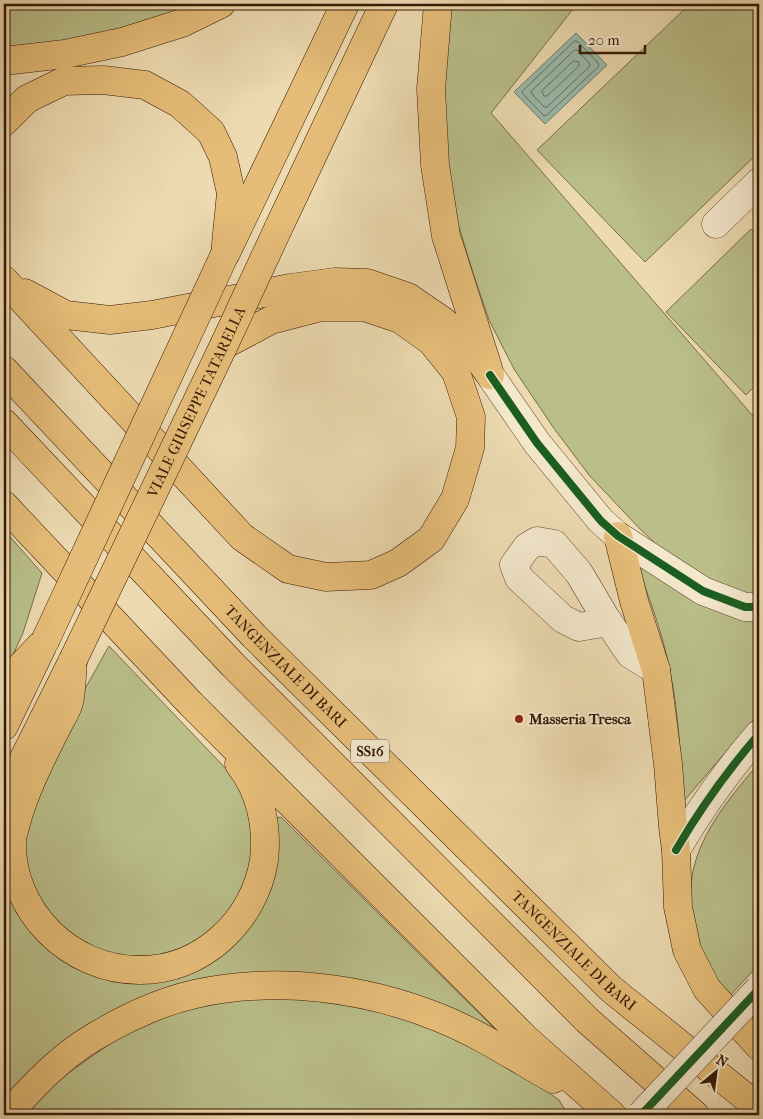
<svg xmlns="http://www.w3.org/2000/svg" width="763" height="1119" font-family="'IM FELL French Canon',serif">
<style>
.green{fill:#babf8a;stroke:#786c47}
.water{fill:#99bbac;stroke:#717a69}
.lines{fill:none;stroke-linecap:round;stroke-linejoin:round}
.shore{stroke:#686a58;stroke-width:1}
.minor-casing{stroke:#64492f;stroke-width:29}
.major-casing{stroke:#361904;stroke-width:29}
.highway-casing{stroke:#361904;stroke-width:29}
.minor{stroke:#f3e7cc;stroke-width:28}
.major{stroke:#e6bd78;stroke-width:28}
.highway{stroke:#e6bd78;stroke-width:28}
.minor-bridge-casing{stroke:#64492f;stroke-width:29;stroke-linecap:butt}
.major-bridge-casing{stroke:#361904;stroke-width:29;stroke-linecap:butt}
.minor-bridge{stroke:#f3e7cc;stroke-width:28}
.major-bridge{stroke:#e6bd78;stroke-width:28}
.cycleway-casing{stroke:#f3e7cc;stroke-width:11}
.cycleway{stroke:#1b5e20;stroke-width:8}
.poi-dot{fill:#8f2418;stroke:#f3e7cc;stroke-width:2}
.labels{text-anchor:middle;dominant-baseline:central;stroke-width:4;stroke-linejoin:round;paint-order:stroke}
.shield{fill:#f3e7cc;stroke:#6f5740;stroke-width:1}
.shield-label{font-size:14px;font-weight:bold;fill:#361904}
.street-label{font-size:15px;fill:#361904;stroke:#f3e7cc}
.poi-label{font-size:15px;font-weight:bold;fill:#361904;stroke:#f3e7cc;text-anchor:start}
</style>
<rect width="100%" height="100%" fill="#eddab1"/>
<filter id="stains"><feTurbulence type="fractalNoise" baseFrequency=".004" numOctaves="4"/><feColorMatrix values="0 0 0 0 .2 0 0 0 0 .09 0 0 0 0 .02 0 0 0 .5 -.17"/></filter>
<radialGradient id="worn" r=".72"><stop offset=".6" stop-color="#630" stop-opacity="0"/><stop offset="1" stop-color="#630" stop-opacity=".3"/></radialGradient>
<path class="green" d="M 4,4 L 199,4 L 141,26 L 66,42 L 4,48 Z
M 444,4 L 577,4 L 491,113 L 759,423 L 759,598 L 737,595 L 673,560 L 640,529 L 589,475 L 553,427 L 514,369 L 489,320 L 473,273 L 456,217 L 444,154 Z
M 690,4 L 759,4 L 759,152 L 645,262 L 537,150 Z
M 751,229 L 759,238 L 759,382 L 746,395 L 666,312 Z
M 4,530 L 42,573 L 23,633 L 4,674 Z
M 637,565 L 759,619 L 759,713 L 684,801 C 680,758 679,713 670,671 C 663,635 650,600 637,565 Z
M 109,646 L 230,773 L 252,808 L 258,849 L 240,904 L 209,934 L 175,952 L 151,956 L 110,955 L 79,939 L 53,923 L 35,895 L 20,845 L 77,703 Z
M 759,763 L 759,964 L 729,997 C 718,983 706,965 700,948 C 698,941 697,933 695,925 C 694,918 691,910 691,903 C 686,848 726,802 759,763 Z
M 281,817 L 497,1031 L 470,1020 L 207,982 L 4,1106 L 4,876 L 74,964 L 206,963 L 275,818 Z
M 233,997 L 305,999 L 402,1015 L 496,1056 L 559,1100 L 568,1115 L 25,1115 L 57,1081 L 118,1038 L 179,1011 Z"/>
<path class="water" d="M 576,33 L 607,65 L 545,124 L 514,92 Z"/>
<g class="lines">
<path class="shore" d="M 575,41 L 578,42 L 598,63 L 599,66 L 547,115 L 544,116 L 523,94 L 522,92 Z
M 575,50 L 577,50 L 589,63 L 590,66 L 547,107 L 544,107 L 532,94 L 531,92 Z
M 574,61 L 579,62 L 579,66 L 547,96 L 544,96 L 542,91 Z"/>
<g class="minor-casing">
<path id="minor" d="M 716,224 L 759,182
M 490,375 L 537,443 L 601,521 L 618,536 L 703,591 L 745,607 L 759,607
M 605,617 L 579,573 L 554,544 L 537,541 L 527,547 L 514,565 L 519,578 L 563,619 L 579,627 L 597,624 L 605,617 L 630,654 L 656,670
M 676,850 C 700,809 728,770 759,734"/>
</g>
<g class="major-casing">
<path id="major" d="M 438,4 L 431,89 L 435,165 L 446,236 L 488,368
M 278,229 L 384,4
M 226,253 L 345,4
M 4,726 L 42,647
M 4,798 L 73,660"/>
</g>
<g class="highway-casing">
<g id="highway">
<path d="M 4,61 L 65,54 L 122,42 L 182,23 L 221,4"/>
<path d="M 4,122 L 27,99 L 64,81 L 103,80 L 145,85 L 180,104 L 211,132 L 223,157 L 231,193 L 225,254"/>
<path d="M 4,280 L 242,537 L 288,569 L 326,577 L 371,575 L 398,563 L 431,539 L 455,499 L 470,448 L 471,417 L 456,372 L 431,341 L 400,319 L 364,307 L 321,307 L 271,320 L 224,345"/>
<path d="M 25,293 L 66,315 L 110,320 L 152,315 L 290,288 L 335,282 L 367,283 L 408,297 L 443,321 L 468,344 L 490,375"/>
<path id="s1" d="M 4,370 L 254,636 L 611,989 L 759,1108"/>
<path d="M 4,423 L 233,665 L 587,1020 L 695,1115"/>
<path d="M 4,505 L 191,704 L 525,1038 L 612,1115"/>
<path d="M 618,536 L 634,601 L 656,670 L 668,764 L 673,827 L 676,850 L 678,907 L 687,950 L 707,989 L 759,1046"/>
<path d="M 73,660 C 72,673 72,688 69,702 C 67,711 60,720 56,729 C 41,759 25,790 16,823 C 15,829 12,835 12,841 C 10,911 70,970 139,970 C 202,971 255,920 264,860 C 268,826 260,790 239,764"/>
<path d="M 4,684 L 45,641"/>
<path d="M 7,1115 C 33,1086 60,1057 94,1037 C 124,1019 160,1002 195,994 C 275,976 364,987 440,1018 C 480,1034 516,1058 553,1079"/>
</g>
</g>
<use href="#minor" class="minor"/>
<use href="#major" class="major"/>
<use href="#highway" class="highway"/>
<g class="minor-bridge-casing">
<path id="minor-bridge" d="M 641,1115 L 759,989"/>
</g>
<g class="major-bridge-casing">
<g id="major-bridge">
<path d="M 45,641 L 225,254"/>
<path id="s2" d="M 73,660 L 224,345 L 278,229"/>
</g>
</g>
<use href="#minor-bridge" class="minor-bridge"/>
<use href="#major-bridge" class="major-bridge"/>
<g class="cycleway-casing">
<path id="cycleway" d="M 490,375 L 537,443 L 601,521 L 618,536 L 703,591 L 745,607 L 759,607
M 676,850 C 700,809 728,770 759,734
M 641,1115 L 759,989"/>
</g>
<use href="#cycleway" class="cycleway"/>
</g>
<circle class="poi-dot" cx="519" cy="719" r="5"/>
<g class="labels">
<rect class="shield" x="351" y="739.5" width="38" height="23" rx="4"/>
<g class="shield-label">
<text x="370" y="751">SS16</text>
</g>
<g class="street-label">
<text stroke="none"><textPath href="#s2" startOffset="286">VIALE GIUSEPPE TATARELLA</textPath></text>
<text stroke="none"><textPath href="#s1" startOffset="409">TANGENZIALE DI BARI</textPath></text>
<text stroke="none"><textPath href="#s1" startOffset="814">TANGENZIALE DI BARI</textPath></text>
</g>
<g class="poi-label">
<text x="529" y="719">Masseria Tresca</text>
</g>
</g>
<rect width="763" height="1119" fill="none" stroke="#eddab1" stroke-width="20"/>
<rect x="5" y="5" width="753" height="1109" fill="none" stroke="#361904" stroke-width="2.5"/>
<rect x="10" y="10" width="743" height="1099" fill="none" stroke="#361904"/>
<g transform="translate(716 1072) rotate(29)" stroke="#f3e7cc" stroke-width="4" paint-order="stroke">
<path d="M0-4L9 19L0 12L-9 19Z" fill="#361904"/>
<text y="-8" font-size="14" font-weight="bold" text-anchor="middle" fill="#361904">N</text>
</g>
<path d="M580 45v8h65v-8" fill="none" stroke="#361904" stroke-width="2.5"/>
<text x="588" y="45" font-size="15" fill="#361904" stroke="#f3e7cc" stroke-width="4" paint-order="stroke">20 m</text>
<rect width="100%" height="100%" filter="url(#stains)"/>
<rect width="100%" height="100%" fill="url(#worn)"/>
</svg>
